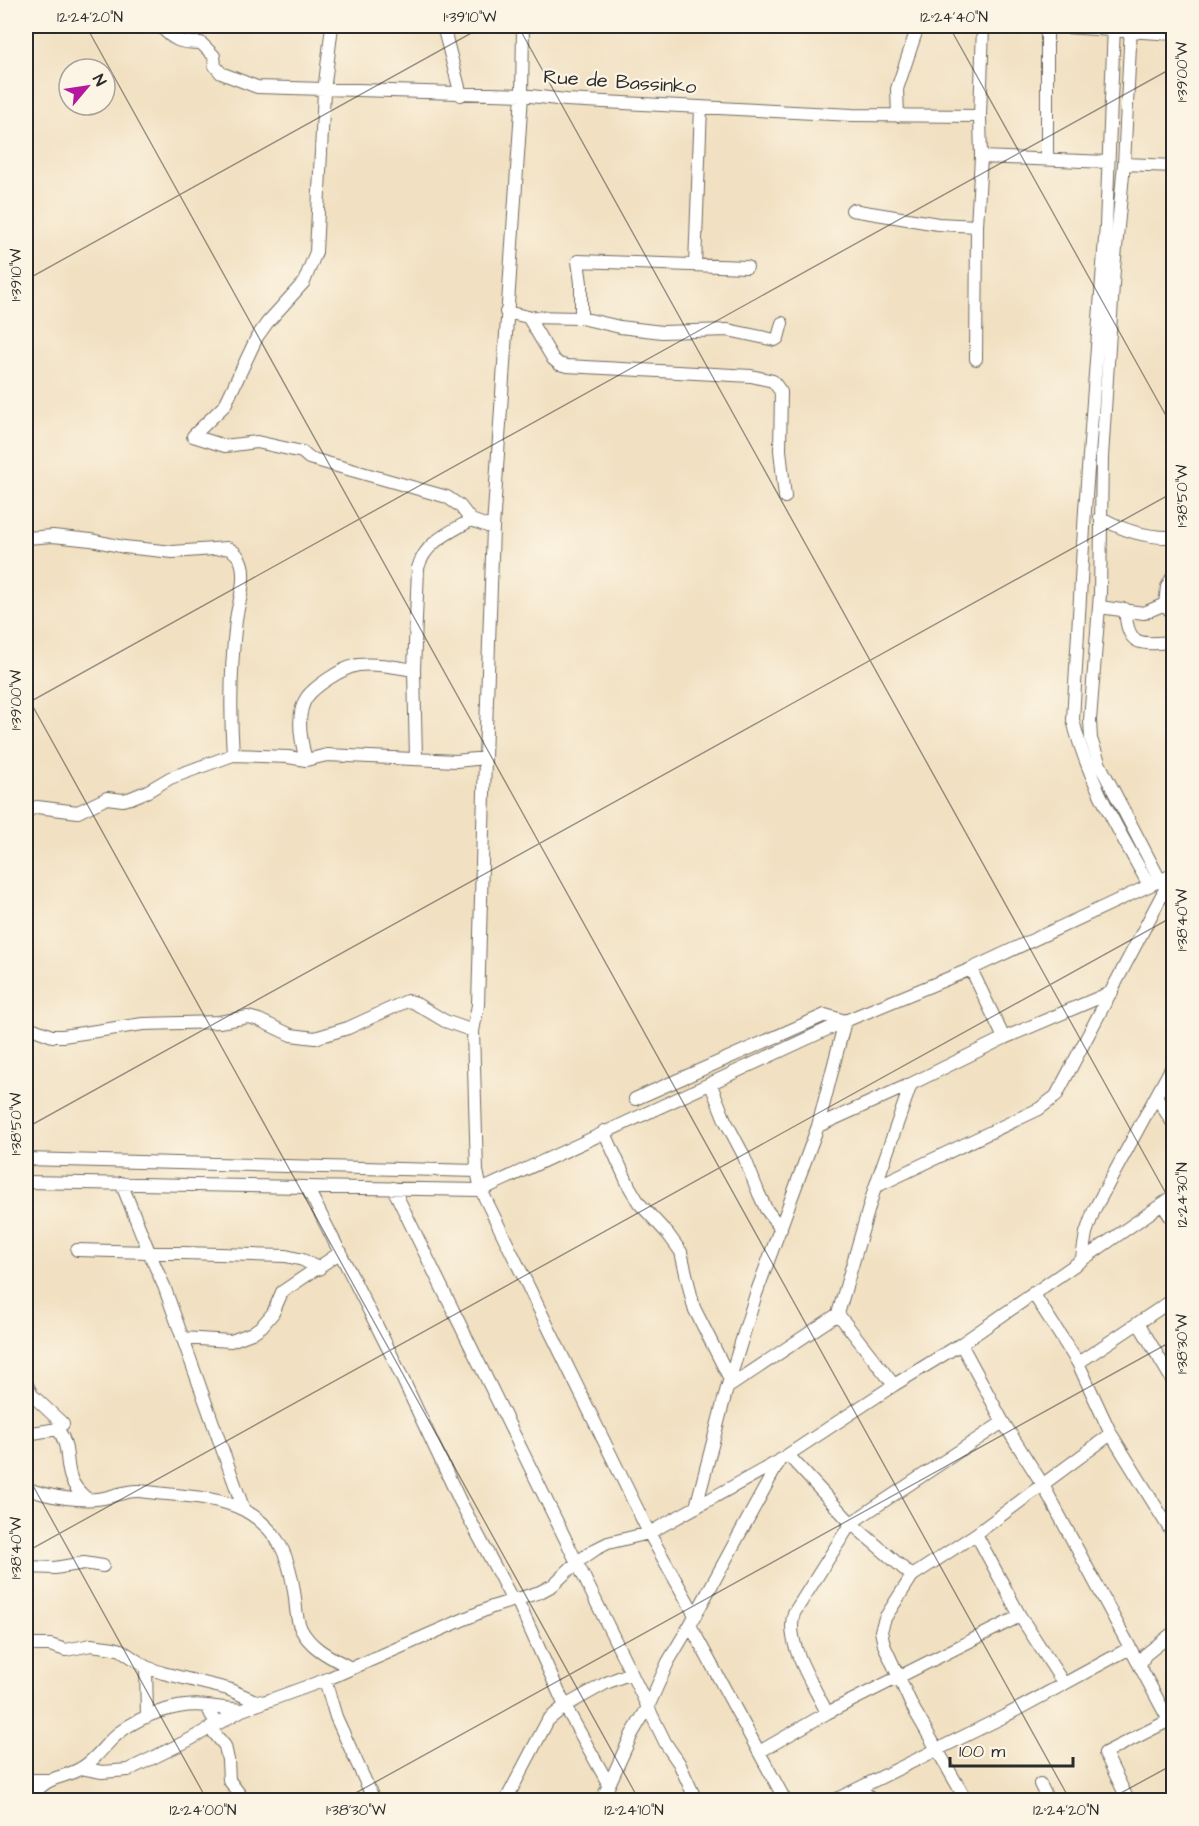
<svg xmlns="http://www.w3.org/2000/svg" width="1199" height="1826" font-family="'Architects Daughter',sans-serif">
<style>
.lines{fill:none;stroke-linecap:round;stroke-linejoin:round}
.minor-casing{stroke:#706a60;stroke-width:14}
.minor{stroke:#fff;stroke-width:12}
.ticks{fill:none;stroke:#2b2b2b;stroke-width:1.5;stroke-opacity:0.45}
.labels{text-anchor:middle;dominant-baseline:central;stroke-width:4.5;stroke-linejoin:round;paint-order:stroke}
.street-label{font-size:20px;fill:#2b2b2b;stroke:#fcf5e5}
.neatline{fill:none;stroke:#2b2b2b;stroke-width:2}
.ticks-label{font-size:15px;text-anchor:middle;fill:#2b2b2b}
</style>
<rect width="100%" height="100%" fill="#fcf5e5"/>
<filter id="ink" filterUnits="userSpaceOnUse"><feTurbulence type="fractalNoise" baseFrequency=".0167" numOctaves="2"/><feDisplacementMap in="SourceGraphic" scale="12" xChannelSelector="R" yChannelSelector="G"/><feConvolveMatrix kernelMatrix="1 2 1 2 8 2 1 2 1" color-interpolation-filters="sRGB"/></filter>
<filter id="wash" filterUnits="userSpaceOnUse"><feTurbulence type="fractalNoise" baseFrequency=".008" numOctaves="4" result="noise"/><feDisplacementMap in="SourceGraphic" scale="24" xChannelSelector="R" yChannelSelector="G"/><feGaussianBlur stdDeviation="1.35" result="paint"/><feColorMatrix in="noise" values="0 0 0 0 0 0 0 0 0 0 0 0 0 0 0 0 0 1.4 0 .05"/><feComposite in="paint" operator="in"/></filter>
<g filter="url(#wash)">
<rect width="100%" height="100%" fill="#f1e0c1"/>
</g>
<g filter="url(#ink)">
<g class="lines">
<g class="minor-casing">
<path id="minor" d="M 160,26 C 174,41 180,43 201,43 L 214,56 L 215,66 L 221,73 L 257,87 L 522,95 L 566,100 L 852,115 L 980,116
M 332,26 L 324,91 L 316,252 L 304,282 L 267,323 L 257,337 L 225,405 L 193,436 L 225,446 L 257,442 L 302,452 L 309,458 L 447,497 L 460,506 L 471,520 L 493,528
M 443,26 L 461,95
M 523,26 L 522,95 L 493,528 L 485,758 L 478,1005 L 473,1031 L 477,1171 L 481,1190 L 649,1533 L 695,1615
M 1050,26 L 1174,34
M 1114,26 L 1106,225 L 1085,510 L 1073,720 C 1087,779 1120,833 1149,885
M 1131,26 L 1124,164 L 1114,269 L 1102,457 L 1100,594 L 1090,720 L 1091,739 L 1100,765 L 1160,880
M 898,116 L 897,89 L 917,29 L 921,26
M 981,157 L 1107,162
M 1047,159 L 1047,26
M 1124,164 L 1174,166
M 852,210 L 938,224 L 977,226
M 695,265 L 701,107
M 506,312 L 528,317 L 553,359 L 559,364 L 567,366 L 751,376 L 773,381 L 781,392 L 780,450 L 785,497
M 528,317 L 581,318 L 620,327 L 662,332 L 728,330 L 775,340 L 778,338 L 782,323
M 581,318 L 581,283 L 578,261 L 747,267
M 976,359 L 977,226 L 981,157 L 980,116 L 983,26
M 1100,517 C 1123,531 1147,538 1174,537
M 26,538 L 53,536 L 91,540 L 124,547 L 173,552 L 227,548 C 238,552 243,562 243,574 C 244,590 238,604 236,620 C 231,664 230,711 233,755 L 288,757 L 306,760 L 327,755 L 456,761 L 485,758
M 1174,574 L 1167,587 L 1165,604 L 1174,616
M 1099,607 L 1144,613 L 1165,604
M 1125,609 C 1128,648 1139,644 1174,642
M 414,670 L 418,568 C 425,542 449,533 471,520
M 306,760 C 301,742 295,714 307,697 C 312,690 322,683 328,679 C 337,673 347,667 358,665 C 376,663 396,667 414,670 L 416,759
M 26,811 L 37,807 L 78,812 L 107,798 L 123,800 L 131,798 L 148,791 L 170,778 L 233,755
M 971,969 L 1004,1038
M 26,1026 L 52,1036 L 63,1036 L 143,1024 L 219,1022 L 248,1017 L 259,1020 L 291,1035 L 315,1038 L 348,1028 L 407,1001 L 413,1002 L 445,1021 L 473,1031
M 911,1084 L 1004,1038 L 1112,992
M 711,1085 L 725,1120 L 743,1154 L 759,1194 L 766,1209 L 781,1229
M 1156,1096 L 1174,1125
M 635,1099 L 825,1015 L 845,1021
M 818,1126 L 911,1084 L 875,1187 L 838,1314
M 604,1131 L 629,1186 L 639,1203 L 668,1234 L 681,1252 L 694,1308 L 730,1379
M 26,1159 L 477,1171
M 26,1182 L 481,1190 L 845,1021
M 121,1183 C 136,1218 148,1252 164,1286 L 244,1510
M 307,1187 L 391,1354 L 460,1501 L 513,1601
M 875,1187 L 1039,1109 L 1056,1096 L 1173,874
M 393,1188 L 666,1744 L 679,1763 L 696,1800
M 1162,1204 L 1174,1222
M 77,1250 L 286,1256 L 303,1260 L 319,1269
M 1082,1258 L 1086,1233 L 1094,1210 L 1174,1063
M 1033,1293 L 1078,1363 L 1111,1434 L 1174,1536
M 1139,1324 L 1174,1383
M 182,1338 L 231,1341 L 252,1333 L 262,1326 L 273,1313 L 282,1292 L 341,1252
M 961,1344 L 1003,1422 L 1043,1485 L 1174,1730
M 1078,1363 L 1174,1299
M 26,1383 L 32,1395 L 63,1424
M 727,1388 L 838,1314 L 894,1385
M 26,1434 L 58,1429 C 75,1454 58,1475 86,1498
M 788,1455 L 851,1523 L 794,1613 C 784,1643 814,1685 827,1713
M 26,1488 C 47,1497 86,1503 108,1497 C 120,1494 128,1490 140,1491 C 172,1496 216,1495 244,1510 C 280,1530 290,1559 295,1598 C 296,1608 296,1619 301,1629 C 311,1649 332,1658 351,1668
M 696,1507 L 727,1388 L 756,1294 L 818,1126 L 845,1021 L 971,969 L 1174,874
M 976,1534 L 1020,1616
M 26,1567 L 55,1568 L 84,1563 L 103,1566
M 912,1576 L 976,1534 L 1111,1434
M 517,1600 L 565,1706 L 609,1785
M 26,1645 L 50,1645 L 66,1650 L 91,1645 L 114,1648 L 121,1650 L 146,1667
M 1140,1665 L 1145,1655 L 1174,1632
M 325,1680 L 336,1717 L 374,1800
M 207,1706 L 241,1710
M 147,1717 L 146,1667 L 163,1673 L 228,1689 L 253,1700 L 263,1702 L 270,1700 L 325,1680 L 492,1607 L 540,1592 L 553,1585 L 577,1562 L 596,1549 L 608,1543 L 649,1533 L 779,1461
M 210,1728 L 225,1746 L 228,1760 L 229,1780 L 244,1800
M 759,1752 L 827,1713 L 1020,1616 L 1064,1684
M 81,1768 L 102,1772 L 128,1770 L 189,1740 L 242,1710 L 262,1703
M 26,1780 L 49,1780
M 1040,1784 L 1048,1800
M 862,1787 L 870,1800
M 30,1800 C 47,1773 61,1781 83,1767 C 99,1757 106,1742 120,1732 C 142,1715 179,1702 207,1706 L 216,1725
M 506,1800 L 548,1720 L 565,1706 L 606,1683 L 631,1673
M 602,1800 L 632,1734 L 648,1707 L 668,1662 L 690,1625
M 785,1800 L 690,1625 L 780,1460 L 894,1385 L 961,1344 L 1174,1196
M 835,1800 L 1005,1716 L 1130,1648
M 966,1800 L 912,1706 L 884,1645 L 881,1631 L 885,1618 L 912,1576 L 851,1523 L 1003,1422
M 1128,1800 L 1105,1753 L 1168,1721"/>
</g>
<use href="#minor" class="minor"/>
</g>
</g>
<path class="ticks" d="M 86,26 L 1070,1800M 518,26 L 1174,1208M 949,26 L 1174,430M 26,280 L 484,26M 26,694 L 639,1800M 26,704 L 1174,67M 26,1128 L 1174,492M 26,1473 L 207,1800M 26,1552 L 1174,916M 343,1800 L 1174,1340M 1108,1800 L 1174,1764"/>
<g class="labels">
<g class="street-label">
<text transform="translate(620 82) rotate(4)">Rue de Bassinko</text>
</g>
</g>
<rect width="1199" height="1826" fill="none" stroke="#fcf5e5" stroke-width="66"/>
<g transform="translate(87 87) rotate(61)"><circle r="28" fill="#fcf5e5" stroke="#a8a49b" stroke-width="1.5"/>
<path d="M0-4.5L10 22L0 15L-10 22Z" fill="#b5179e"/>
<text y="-9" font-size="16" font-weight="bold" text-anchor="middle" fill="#2b2b2b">N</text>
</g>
<path d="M950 1757v9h123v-9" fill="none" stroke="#2b2b2b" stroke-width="3"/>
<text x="959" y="1757" font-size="18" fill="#2b2b2b" stroke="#fcf5e5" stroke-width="4.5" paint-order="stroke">100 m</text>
<rect x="33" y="33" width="1133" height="1760" class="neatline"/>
<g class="ticks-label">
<text x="90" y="22">12°24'20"N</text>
<text x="470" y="22">1°39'10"W</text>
<text x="954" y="22">12°24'40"N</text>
<text transform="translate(1182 72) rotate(-90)" y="5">1°39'00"W</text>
<text transform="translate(16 275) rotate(-90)" y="5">1°39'10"W</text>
<text transform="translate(1182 496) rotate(-90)" y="5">1°38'50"W</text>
<text transform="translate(16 700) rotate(-90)" y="5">1°39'00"W</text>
<text transform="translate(1182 920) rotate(-90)" y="5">1°38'40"W</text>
<text transform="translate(16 1124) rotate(-90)" y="5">1°38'50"W</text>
<text transform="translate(1182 1195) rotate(-90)" y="5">12°24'30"N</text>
<text transform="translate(1182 1344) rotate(-90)" y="5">1°38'30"W</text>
<text transform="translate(16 1548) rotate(-90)" y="5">1°38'40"W</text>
<text x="203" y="1815">12°24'00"N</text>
<text x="356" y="1815">1°38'30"W</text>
<text x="634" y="1815">12°24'10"N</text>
<text x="1066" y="1815">12°24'20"N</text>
</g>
</svg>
